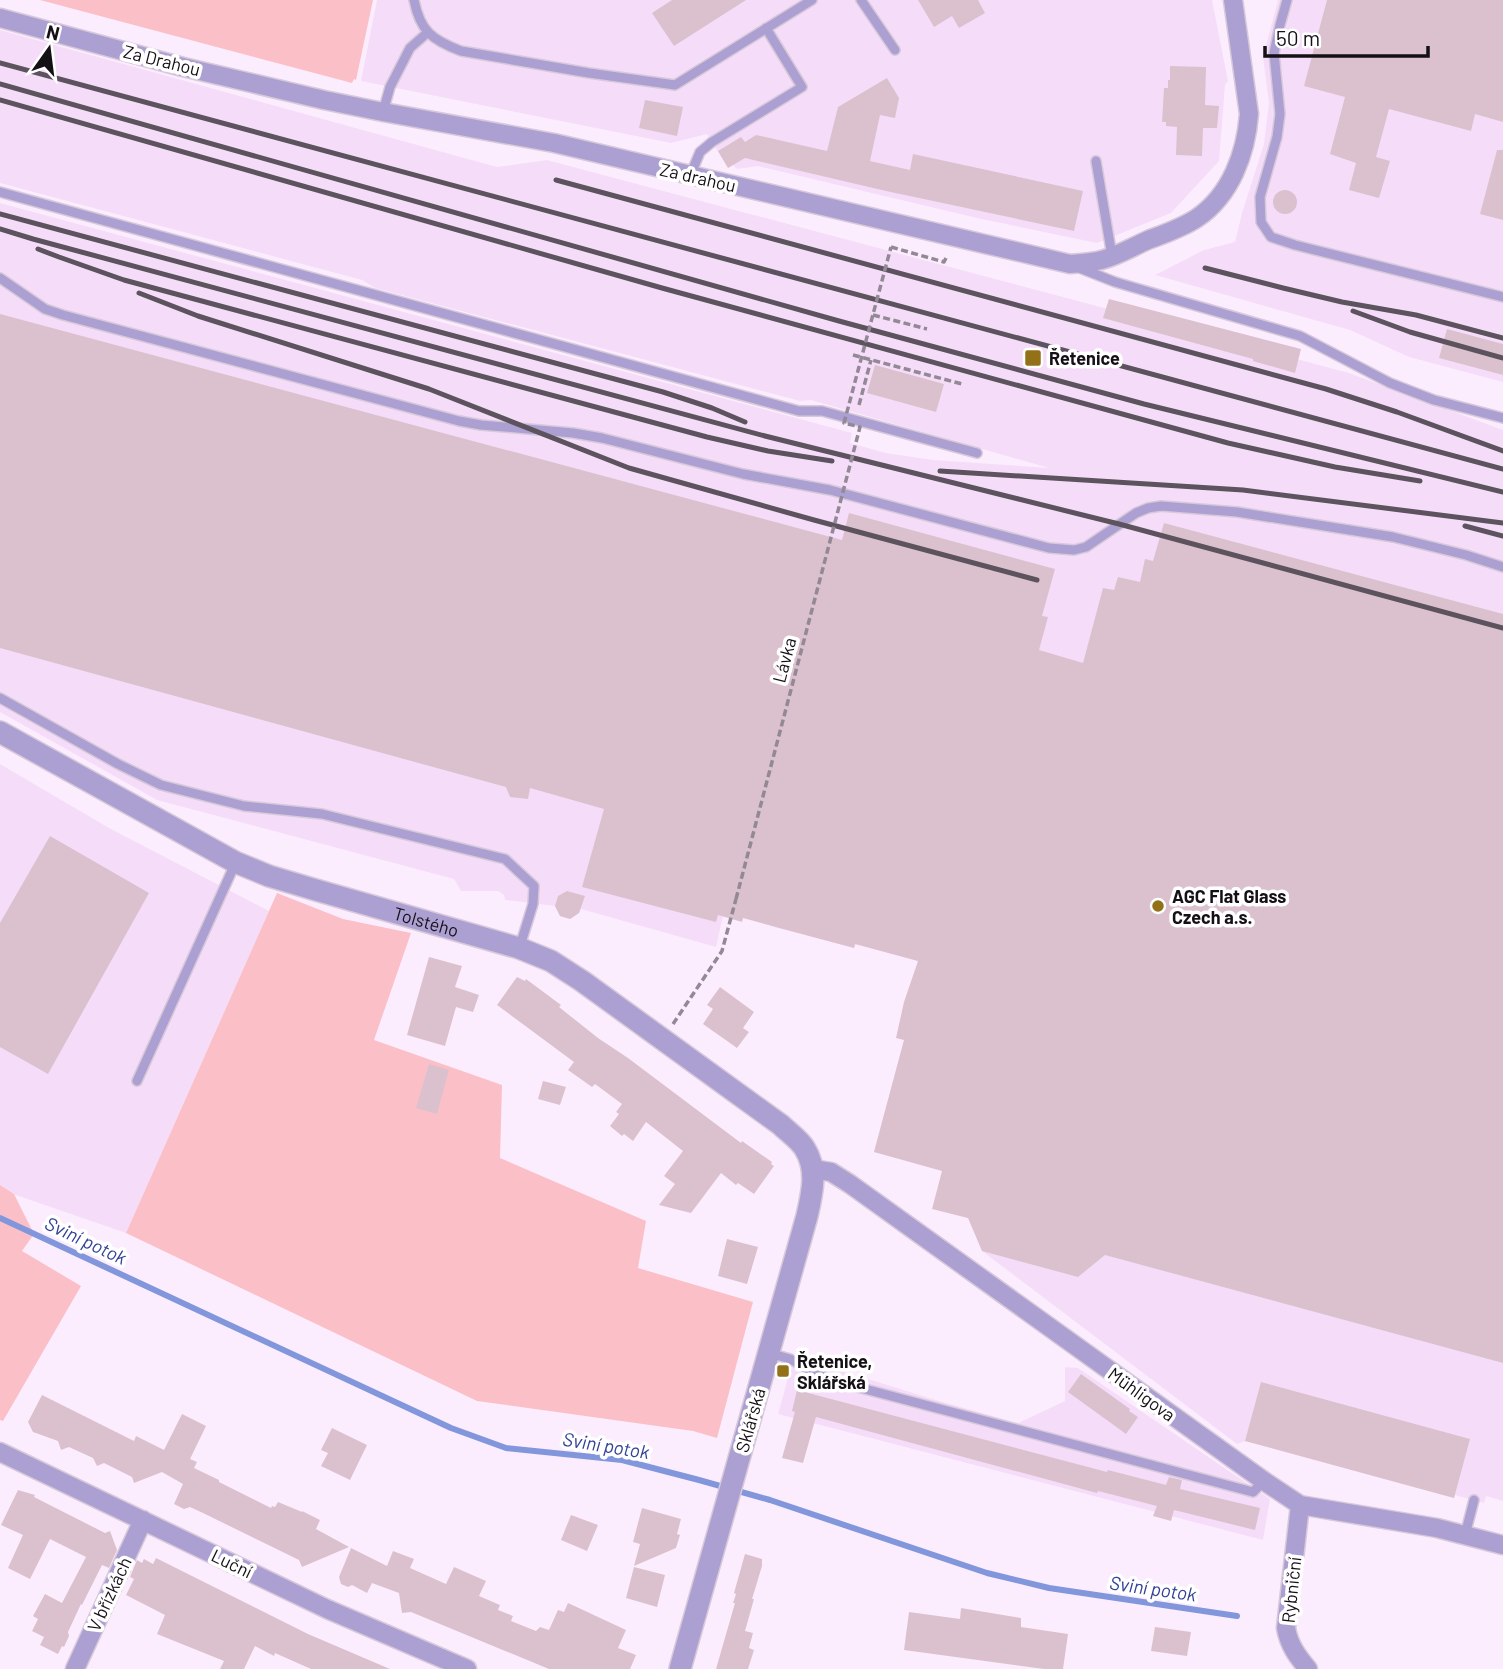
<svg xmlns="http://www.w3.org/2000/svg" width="1503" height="1669" font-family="Barlow,sans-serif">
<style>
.built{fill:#f5ddf9}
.green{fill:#fbc0c7}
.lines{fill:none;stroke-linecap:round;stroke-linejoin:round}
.stream{stroke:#8296db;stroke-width:6}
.building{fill:#dbc1ce}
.service-casing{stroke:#d7c9d9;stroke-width:12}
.minor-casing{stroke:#d7c9d9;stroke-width:21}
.tertiary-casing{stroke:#d7c9d9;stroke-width:24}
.path{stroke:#938895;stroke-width:3.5;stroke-dasharray:7 3.5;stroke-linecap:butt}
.service{stroke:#ac9fd2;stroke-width:9}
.minor{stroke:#ac9fd2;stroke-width:18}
.tertiary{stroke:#ac9fd2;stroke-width:21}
.rail{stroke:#5c535e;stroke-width:5}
.path-bridge{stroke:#938895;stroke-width:3.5;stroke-dasharray:7 3.5;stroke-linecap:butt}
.poi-dot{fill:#937118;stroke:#fff;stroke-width:2.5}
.labels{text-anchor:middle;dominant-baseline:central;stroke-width:7;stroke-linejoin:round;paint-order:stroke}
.street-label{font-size:18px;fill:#150f16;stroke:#fff}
.poi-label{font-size:18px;font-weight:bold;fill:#150f16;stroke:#fff;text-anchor:start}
.water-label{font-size:19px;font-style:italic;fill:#334294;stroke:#fff}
</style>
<rect width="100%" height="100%" fill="#fcedfe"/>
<path class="built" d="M 377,0 L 1212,0 L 1228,81 L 1225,85 L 1219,161 L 1171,213 L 1097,243 L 977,218 L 758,166 L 737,169 L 733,165 L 728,168 L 707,134 L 671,143 L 361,81 Z
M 1278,0 L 1503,0 L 1503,382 L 1409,357 L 1350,330 L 1155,275 L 1204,250 L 1235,242 L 1242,213 L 1264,144 L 1269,103 L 1263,57 Z
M 0,30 L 497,167 L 547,160 L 1349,373 L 1503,430 L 1503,1501 L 1486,1496 L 1484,1503 L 1455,1495 L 1454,1498 L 1245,1441 L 1237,1444 L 982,1251 L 974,1220 L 933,1208 L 943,1170 L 874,1152 L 925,963 L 856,944 L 854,948 L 770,926 L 781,884 L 718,915 L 723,916 L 716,947 L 581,909 L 579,913 L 570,919 L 560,916 L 555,906 L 505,900 L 504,895 L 498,891 L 461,891 L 454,879 L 157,800 L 0,712 L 0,203 L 852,433 L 850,443 L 886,453 L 933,460 L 1049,468 L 811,400 L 800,401 L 375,288 L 362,280 L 0,183 Z
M 0,764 L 109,828 L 269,911 L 126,1233 L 7,1192 L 0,1187 Z
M 794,1356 L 939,1401 L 1018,1423 L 1065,1401 L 1065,1367 L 1078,1368 L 1270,1499 L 1263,1540 L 778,1414 Z"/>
<path class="green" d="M 40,0 L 373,0 L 356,80 L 354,79 L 352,83 Z
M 277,893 L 343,919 L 411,933 L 374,1040 L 502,1085 L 500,1158 L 646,1221 L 638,1268 L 753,1302 L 717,1438 L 693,1431 L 477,1401 L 126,1233 Z
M 0,1185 L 14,1194 L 34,1234 L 22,1251 L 81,1286 L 3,1421 L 0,1420 Z"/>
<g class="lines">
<path class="stream" d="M 0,1218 L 451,1428 L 506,1448 L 622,1460 L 699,1480 L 770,1500 L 987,1573 L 1049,1588 L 1237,1616"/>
</g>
<path class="building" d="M 672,0 L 746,0 L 674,46 L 652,13 Z
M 918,0 L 978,0 L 985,13 L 959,28 L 952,16 L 934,27 Z
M 1327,0 L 1503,0 L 1503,122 L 1475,114 L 1471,131 L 1389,109 L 1376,157 L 1390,161 L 1379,198 L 1349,190 L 1356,163 L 1330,154 L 1345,97 L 1304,86 Z
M 1170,66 L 1206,67 L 1205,105 L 1219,106 L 1217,128 L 1203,128 L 1202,156 L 1176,155 L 1177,127 L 1166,126 L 1166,122 L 1162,122 L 1164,88 L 1168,88 L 1168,80 L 1170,80 Z
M 887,78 L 899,98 L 895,118 L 880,115 L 870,161 L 910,170 L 913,154 L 1083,191 L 1074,231 L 886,191 L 745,158 L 728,168 L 718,151 L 741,137 L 745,142 L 756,135 L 827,151 L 838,107 Z
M 645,100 L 683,107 L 677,136 L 639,128 Z
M 1497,150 L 1503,150 L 1503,220 L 1480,214 Z
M1273 202a12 12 0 1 1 24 0a12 12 0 1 1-24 0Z
M 1109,299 L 1301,349 L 1295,373 L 1253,361 L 1253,359 L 1103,318 Z
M 0,314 L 842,540 L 849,513 L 1055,569 L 1042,616 L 1048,617 L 1039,650 L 1083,663 L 1103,588 L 1114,590 L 1118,577 L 1140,582 L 1145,559 L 1153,561 L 1164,523 L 1503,614 L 1503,1363 L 1105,1255 L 1078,1277 L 982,1251 L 968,1218 L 932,1209 L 942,1171 L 874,1152 L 904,1040 L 896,1038 L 904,1002 L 918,961 L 855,944 L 854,948 L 743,918 L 742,922 L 718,915 L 716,922 L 582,887 L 604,809 L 530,788 L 528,799 L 510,797 L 506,787 L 0,648 Z
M 1447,329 L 1503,344 L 1503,375 L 1439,358 Z
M 875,365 L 944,384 L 936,412 L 867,393 Z
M 50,836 L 149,893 L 48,1074 L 0,1047 L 0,923 Z
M 567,891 L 585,896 L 579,913 L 570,919 L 560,916 L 555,906 L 558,896 Z
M 429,957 L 462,966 L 455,987 L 479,995 L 473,1012 L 456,1007 L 445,1046 L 407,1035 Z
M 517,977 L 525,981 L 526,979 L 561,1005 L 559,1007 L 598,1038 L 628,1058 L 741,1143 L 742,1141 L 772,1162 L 771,1164 L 774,1166 L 754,1194 L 738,1183 L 736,1185 L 721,1173 L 691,1213 L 659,1205 L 675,1184 L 664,1176 L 683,1151 L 646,1122 L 633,1141 L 624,1134 L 622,1136 L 610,1126 L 619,1114 L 616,1112 L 622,1104 L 595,1084 L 592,1087 L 568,1070 L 574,1062 L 497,1005 Z
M 720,987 L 754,1012 L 743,1028 L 749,1032 L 737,1048 L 703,1024 L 713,1009 L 707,1005 Z
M 429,1064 L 449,1070 L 437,1114 L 416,1108 Z
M 543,1081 L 566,1087 L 560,1105 L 538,1099 Z
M 727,1239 L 758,1247 L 747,1284 L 718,1276 Z
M 1081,1374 L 1130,1409 L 1129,1411 L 1138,1417 L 1126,1434 L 1068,1392 Z
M 1261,1382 L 1470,1439 L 1454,1498 L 1245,1441 Z
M 797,1390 L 1107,1472 L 1108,1470 L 1166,1485 L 1169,1477 L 1182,1480 L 1180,1489 L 1260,1508 L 1255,1530 L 1174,1510 L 1171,1521 L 1153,1516 L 1157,1506 L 1098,1491 L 1097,1493 L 816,1417 L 803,1463 L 782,1458 L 795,1412 L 792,1411 Z
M 42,1395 L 134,1441 L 136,1436 L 164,1450 L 182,1414 L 206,1426 L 190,1459 L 197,1462 L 194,1468 L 219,1480 L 219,1482 L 271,1508 L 272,1506 L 275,1507 L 278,1502 L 302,1512 L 302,1511 L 320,1520 L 316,1529 L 349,1547 L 302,1567 L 299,1560 L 203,1513 L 190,1507 L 184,1509 L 174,1504 L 183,1484 L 162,1472 L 134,1483 L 132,1477 L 104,1463 L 97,1466 L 93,1458 L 69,1447 L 61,1450 L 58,1441 L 33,1432 L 28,1422 Z
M 332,1428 L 367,1445 L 350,1480 L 321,1466 L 328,1453 L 321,1450 Z
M 18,1490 L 35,1495 L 34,1497 L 105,1533 L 110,1531 L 117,1550 L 109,1568 L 102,1565 L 82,1605 L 81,1604 L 68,1632 L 69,1636 L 64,1647 L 62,1646 L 58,1654 L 40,1645 L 44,1637 L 32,1631 L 38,1619 L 33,1616 L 45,1594 L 62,1603 L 86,1557 L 50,1539 L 30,1579 L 8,1568 L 23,1535 L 1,1525 Z
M 642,1508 L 681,1519 L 677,1534 L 680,1535 L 676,1548 L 634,1566 L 640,1544 L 633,1542 Z
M 571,1515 L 598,1525 L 587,1551 L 561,1540 Z
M 351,1548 L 387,1566 L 393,1551 L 414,1559 L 410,1568 L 446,1584 L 454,1567 L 486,1581 L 479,1596 L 500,1605 L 498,1610 L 513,1616 L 511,1621 L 536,1631 L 540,1627 L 549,1630 L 558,1610 L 564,1612 L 568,1603 L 626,1630 L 618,1648 L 636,1655 L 630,1669 L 549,1669 L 411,1612 L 402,1613 L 399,1593 L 372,1583 L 367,1593 L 352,1585 L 348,1587 L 341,1584 L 339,1577 Z
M 745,1554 L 762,1559 L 762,1566 L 752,1599 L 754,1599 L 745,1631 L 753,1633 L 749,1648 L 754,1650 L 748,1669 L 716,1669 L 735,1603 L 733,1603 L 736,1594 L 734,1593 Z
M 156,1558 L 308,1634 L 390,1669 L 311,1669 L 275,1653 L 274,1656 L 255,1646 L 244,1669 L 220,1669 L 224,1661 L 157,1634 L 165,1615 L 126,1595 L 134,1579 L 130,1577 L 137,1560 L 142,1563 L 144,1559 L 153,1564 Z
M 634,1567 L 665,1575 L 657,1607 L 626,1598 Z
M 961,1608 L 1021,1618 L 1021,1627 L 1068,1634 L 1063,1669 L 1044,1669 L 904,1650 L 909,1612 L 960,1619 Z
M 1155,1627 L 1191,1632 L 1187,1656 L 1151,1651 Z"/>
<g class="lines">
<g class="service-casing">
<path id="service" d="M 414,0 C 420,31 432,40 461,51 L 589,73 L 675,85 L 812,0
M 861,0 L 895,50
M 1287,0 L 1280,25 L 1274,53 L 1280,114 L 1277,137 L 1260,197 L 1261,222 L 1271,237 L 1295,245 L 1503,297
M 383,112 L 390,87 L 410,48 L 427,33
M 1096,161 L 1112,256
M 690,176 L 700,152 L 712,142 L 802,87 L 766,28
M 0,192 L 799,411 L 822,411 L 977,453
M 1077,267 L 1115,282 L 1300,336 L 1390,383 L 1434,400 L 1503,418
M 0,278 L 45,309 L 63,315 L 459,421 L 481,425 L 573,433 L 602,438 L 743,474 L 830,490 L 1049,548 L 1074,550 L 1086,547 L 1136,513 L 1148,508 L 1161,506 L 1237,512 L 1393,537 L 1466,555 L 1503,567
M 0,698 L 118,764 L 161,785 L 244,806 L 322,814 L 505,859 L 534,886 L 533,904 L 520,946
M 137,1081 L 235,864
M 769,1353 L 790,1359 L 827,1379 L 1253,1492 L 1264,1481
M 1465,1535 L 1474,1500"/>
</g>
<g class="minor-casing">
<path id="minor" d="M 0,18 L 183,67 L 324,100 L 383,112 L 554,143 L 1070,264 C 1079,263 1088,263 1097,261 C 1114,258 1132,247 1148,240 C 1164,234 1182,228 1197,218 C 1231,195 1246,153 1249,114 L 1233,0
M 813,1169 L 831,1172 L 850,1184 L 1264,1481 L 1300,1505 L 1437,1528 L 1503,1545
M 0,1452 L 327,1609 L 467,1669
M 1300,1505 L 1286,1628 C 1289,1645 1297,1656 1308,1669
M 75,1669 L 143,1520"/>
</g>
<g class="tertiary-casing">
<g id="tertiary">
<path id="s1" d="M 0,732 L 235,862 L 269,876 L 316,890 L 519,948 L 551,961 L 582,981 L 781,1125 C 788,1132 800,1140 805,1149 C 818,1170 812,1194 807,1216 L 680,1669"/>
</g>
</g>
<path class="path" d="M 891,247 L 944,262 L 947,256
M 873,315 L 927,329
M 853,355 L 962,384
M 859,405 L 871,360
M 673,1024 L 722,951 L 736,899"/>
<use href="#service" class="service"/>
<use href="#minor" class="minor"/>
<use href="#tertiary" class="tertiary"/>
<path class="rail" d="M 0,63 L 1503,469
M 0,84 L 839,321 L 1144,404 L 1503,492
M 0,100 L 662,288 L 1228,443 L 1335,467 L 1420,481
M 556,180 L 1326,389 L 1397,412 L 1503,451
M 0,214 L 663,392 L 712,408 L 745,422
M 0,229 L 33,239 L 765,436 L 1119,524 L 1503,628
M 38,249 L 59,257 L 124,280 L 707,437 L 768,451 L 832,461
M 1205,268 L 1283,288 L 1342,302 L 1416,315 L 1503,338
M 139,293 L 198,316 L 429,389 L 629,468 L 814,520 L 1037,580
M 1353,311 L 1410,332 L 1503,358
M 940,471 L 1243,490 L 1503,523
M 1465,526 L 1503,536"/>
<path class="path-bridge" d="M 736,899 L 860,427 L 844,423 L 891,247"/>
</g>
<g class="poi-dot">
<rect x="1024" y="349" width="18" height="18" rx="3.5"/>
<circle cx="1158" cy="906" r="7"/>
<rect x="776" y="1364" width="14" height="14" rx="3.5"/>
</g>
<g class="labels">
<g class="street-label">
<text transform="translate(162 60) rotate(14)">Za Drahou</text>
<text transform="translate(698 177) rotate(13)">Za drahou</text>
<text transform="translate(784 660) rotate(-75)">Lávka</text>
<text stroke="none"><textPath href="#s1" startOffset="469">Tolstého</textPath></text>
<text transform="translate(1142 1394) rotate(36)">Mühligova</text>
<text transform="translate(750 1420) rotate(-74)">Sklářská</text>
<text transform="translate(232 1563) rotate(26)">Luční</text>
<text transform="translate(1291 1590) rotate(-84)">Rybniční</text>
<text transform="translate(109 1594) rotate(-65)">V břízkách</text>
</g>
<g class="poi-label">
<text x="1049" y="358">Řetenice</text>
<text x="1172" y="896">AGC Flat Glass<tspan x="1172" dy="21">Czech a.s.</tspan></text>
<text x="797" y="1361">Řetenice,<tspan x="797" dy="21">Sklářská</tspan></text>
</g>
<g class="water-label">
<text transform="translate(86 1240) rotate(25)">Sviní potok</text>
<text transform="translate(606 1445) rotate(9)">Sviní potok</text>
<text transform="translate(1153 1588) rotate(8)">Sviní potok</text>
</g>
</g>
<g transform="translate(49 49) rotate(14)" stroke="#ffffff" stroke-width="5" paint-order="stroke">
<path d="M0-5L12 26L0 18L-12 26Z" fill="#150f16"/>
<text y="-10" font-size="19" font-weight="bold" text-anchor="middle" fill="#150f16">N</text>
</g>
<path d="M1265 46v10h163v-10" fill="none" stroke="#150f16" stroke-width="3.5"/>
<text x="1276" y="46" font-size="21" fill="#150f16" stroke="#ffffff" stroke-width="5" paint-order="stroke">50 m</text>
</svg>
